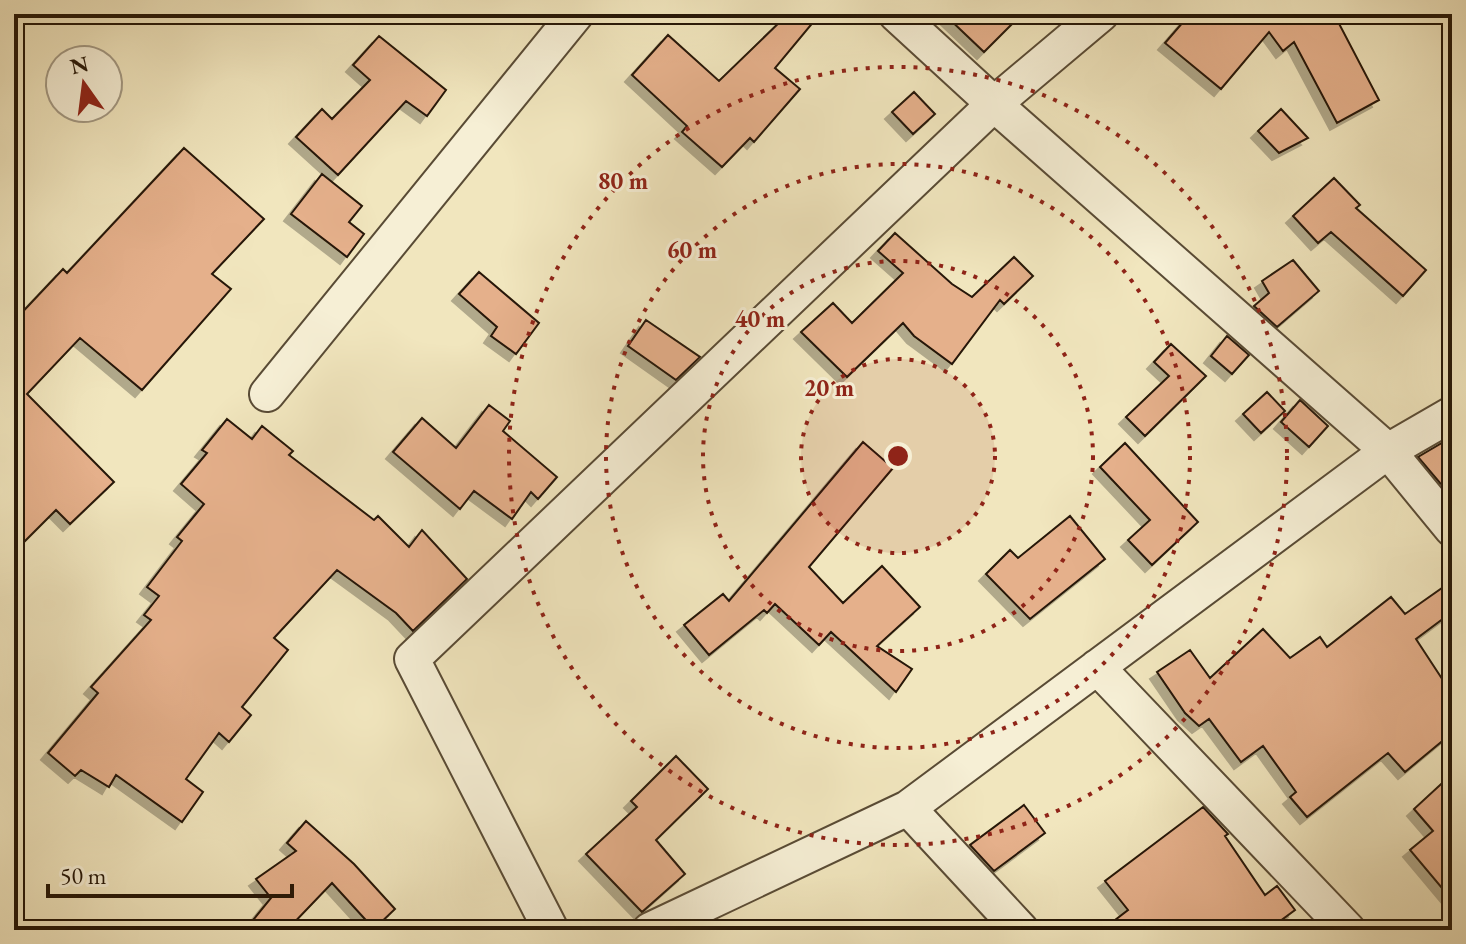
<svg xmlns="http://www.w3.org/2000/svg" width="1466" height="944" font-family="'EB Garamond',serif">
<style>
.building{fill:#e5b08b;stroke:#261707;stroke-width:2;filter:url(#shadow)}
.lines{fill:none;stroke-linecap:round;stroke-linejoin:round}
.minor-casing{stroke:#594b35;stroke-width:38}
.minor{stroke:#f6efd5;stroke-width:34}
.ring{fill:none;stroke:#8f2418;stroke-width:4;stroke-dasharray:4 8}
.centre{fill:#8f2418;stroke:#f6efd5;stroke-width:4}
.ring-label{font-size:24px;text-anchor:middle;font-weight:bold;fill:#8f2418;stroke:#f6efd5;stroke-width:6;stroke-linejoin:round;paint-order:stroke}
</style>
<defs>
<filter id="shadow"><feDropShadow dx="-7" dy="7" stdDeviation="0" flood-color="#0004"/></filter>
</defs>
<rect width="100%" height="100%" fill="#f1e6be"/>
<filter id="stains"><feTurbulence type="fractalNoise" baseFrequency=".0025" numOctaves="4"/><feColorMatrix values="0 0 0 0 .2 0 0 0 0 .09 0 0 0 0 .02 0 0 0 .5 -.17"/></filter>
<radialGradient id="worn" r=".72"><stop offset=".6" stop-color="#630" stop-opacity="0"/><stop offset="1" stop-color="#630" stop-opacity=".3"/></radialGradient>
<path class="building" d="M 788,14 L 820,14 L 775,68 L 800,89 L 754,142 L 750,138 L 722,167 L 682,132 L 687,126 L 632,75 L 668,35 L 719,81 Z
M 944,14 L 1022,14 L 984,52 Z
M 1190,14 L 1334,14 L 1379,100 L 1337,123 L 1294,42 L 1283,51 L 1269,32 L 1221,89 L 1165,43 Z
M 379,36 L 446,90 L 427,116 L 406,101 L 338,175 L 296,137 L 322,109 L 332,119 L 370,80 L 353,65 Z
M 914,92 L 935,114 L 913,134 L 892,112 Z
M 1281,109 L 1308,138 L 1279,153 L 1258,131 Z
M 184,148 L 264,219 L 212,274 L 231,289 L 142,390 L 80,338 L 27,394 L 114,482 L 70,524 L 56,510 L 14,552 L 14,321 L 63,269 L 67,273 Z
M 322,174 L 362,206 L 349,222 L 364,234 L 347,257 L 291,214 Z
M 1334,178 L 1360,205 L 1356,208 L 1426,270 L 1403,296 L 1331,232 L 1318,243 L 1293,216 Z
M 895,233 L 952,284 L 972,297 L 1014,257 L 1033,276 L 1004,304 L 1000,300 L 952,364 L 914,336 L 903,323 L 847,377 L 801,332 L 833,303 L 852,323 L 903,273 L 878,251 Z
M 1293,260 L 1319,291 L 1277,327 L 1254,306 L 1269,293 L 1262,281 Z
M 479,272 L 539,323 L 516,354 L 491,336 L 497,327 L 459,294 Z
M 646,320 L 700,357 L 676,380 L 628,346 Z
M 1227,336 L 1249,355 L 1232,374 L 1211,356 Z
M 1171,344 L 1206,376 L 1145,436 L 1126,417 L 1169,376 L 1154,362 Z
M 1267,392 L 1285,411 L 1261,433 L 1243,414 Z
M 1300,400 L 1328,426 L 1309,447 L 1281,422 Z
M 489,405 L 510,421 L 503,431 L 557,477 L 538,499 L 531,492 L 512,519 L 474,491 L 460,509 L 393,452 L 422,418 L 456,448 Z
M 227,419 L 252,439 L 262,426 L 293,451 L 289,455 L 374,520 L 378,516 L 409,547 L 422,530 L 467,579 L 413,631 L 396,613 L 337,570 L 274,638 L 288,650 L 242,707 L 251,715 L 229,742 L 219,733 L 186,779 L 203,792 L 182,822 L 116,775 L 109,787 L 81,770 L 75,776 L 48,753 L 98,693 L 91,687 L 151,620 L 144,615 L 159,596 L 147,587 L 182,541 L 177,537 L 204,504 L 181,484 L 207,453 L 202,450 Z
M 1452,437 L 1452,492 L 1440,483 L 1418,457 Z
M 863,442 L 893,468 L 809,567 L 843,603 L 882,566 L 920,607 L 877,646 L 912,669 L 896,692 L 831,632 L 819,645 L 775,604 L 767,613 L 764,610 L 709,655 L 684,625 L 723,594 L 729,601 Z
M 1125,443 L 1198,522 L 1152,565 L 1128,540 L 1150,520 L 1100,467 Z
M 1070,516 L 1105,559 L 1030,619 L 986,574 L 1010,550 L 1018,558 Z
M 1452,581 L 1452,612 L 1416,639 L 1452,694 L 1452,733 L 1405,772 L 1388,753 L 1307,817 L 1290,797 L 1296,792 L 1263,746 L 1241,762 L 1209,719 L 1199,726 L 1185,713 L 1157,672 L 1190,650 L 1210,678 L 1263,629 L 1290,658 L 1320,637 L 1327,647 L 1391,597 L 1405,614 Z
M 676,756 L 708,789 L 656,840 L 685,874 L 642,912 L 586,854 L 637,807 L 631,801 Z
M 1452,774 L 1452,900 L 1410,850 L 1433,831 L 1414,809 Z
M 1024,805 L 1045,833 L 994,871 L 970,845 Z
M 1203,807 L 1228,834 L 1225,836 L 1265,895 L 1277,886 L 1295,910 L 1268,930 L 1102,930 L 1128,910 L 1105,881 Z
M 306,821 L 354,864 L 395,909 L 374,929 L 332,883 L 287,930 L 245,930 L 271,898 L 256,879 L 296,851 L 287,843 Z"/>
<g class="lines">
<g class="minor-casing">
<path id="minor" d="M 1101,14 L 994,104 L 1388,451 L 1452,529
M 267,394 L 576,14
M 1097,667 L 1348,930
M 551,930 L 412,659 L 994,104 L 896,14
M 650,930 L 908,808
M 1021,930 L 908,808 L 1388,451 L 1452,414"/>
</g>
<use href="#minor" class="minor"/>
</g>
<circle cx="898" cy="456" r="97" fill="#8f2418" fill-opacity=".12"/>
<g class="ring">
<circle cx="898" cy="456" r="97"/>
<circle cx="898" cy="456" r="195"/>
<circle cx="898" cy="456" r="292"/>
<circle cx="898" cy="456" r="389"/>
</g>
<circle cx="898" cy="456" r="12" class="centre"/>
<g class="ring-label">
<text x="623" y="189">80 m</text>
<text x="692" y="258">60 m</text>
<text x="760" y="327">40 m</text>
<text x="829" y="396">20 m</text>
</g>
<rect width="1466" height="944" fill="none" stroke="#f1e6be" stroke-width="48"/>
<rect x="16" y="16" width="1434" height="912" fill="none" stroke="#261707" stroke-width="4"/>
<rect x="24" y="24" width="1418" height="896" fill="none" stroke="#261707" stroke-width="2"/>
<g transform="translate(84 84) rotate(346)"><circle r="38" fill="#f6efd5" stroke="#a39983" stroke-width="2"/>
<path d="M0-6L14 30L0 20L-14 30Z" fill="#8f2418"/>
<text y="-12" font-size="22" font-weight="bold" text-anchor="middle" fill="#261707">N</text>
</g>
<path d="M48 884v12h244v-12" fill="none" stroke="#261707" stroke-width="4"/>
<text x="60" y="884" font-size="24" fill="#261707" stroke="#f6efd5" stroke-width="6" paint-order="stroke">50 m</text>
<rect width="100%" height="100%" filter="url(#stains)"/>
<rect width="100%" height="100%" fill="url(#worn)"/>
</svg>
